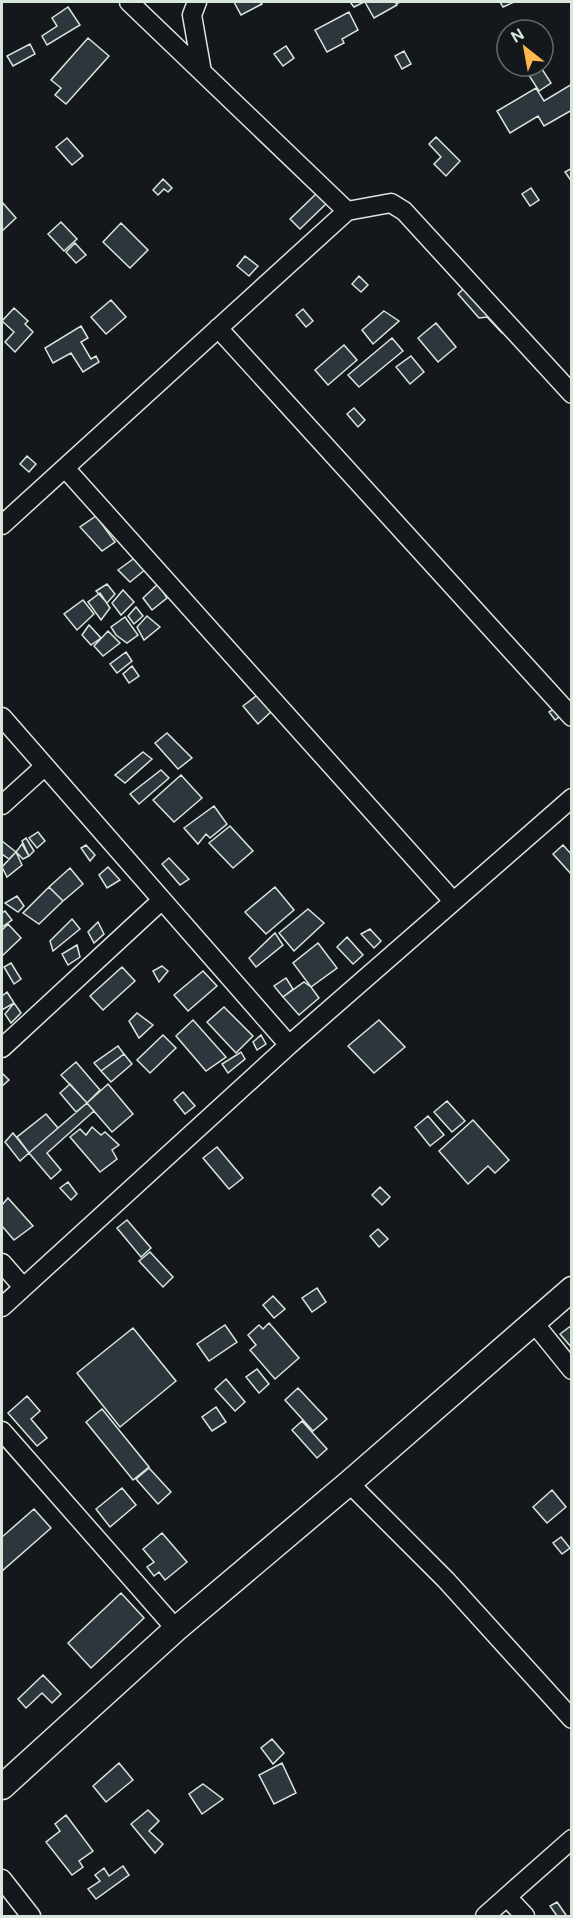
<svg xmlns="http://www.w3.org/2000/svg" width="573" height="1918" font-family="'DM Sans',sans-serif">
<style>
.building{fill:#2c363c;stroke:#d8e6dc;stroke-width:1.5}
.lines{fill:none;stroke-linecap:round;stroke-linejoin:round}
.minor-casing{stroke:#d8e6dc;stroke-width:21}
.major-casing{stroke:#d8e6dc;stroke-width:27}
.minor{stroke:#14181c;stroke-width:18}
.major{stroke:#14181c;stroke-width:24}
</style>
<rect width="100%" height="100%" fill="#14181c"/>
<path class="building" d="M 234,2 L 260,2 L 262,4 L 241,15 Z
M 350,2 L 364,2 L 354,7 Z
M 365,2 L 400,2 L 396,4 L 397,5 L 374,18 Z
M 500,2 L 514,2 L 503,7 Z
M 68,7 L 80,25 L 47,45 L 42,36 L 57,26 L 52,18 Z
M 349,12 L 358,30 L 342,39 L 344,43 L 327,52 L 315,30 Z
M 88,38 L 109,56 L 66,104 L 55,95 L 61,88 L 51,80 Z
M 30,44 L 35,54 L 13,66 L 7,56 Z
M 286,46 L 294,58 L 283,66 L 274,54 Z
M 404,51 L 411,64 L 402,69 L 395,56 Z
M 523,66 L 540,66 L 551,83 L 539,91 Z
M 572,84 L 572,110 L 544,126 L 538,116 L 510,133 L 497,111 L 536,88 L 544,101 Z
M 436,137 L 460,161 L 446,176 L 434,164 L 441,157 L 429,144 Z
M 67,138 L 83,156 L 72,165 L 56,147 Z
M 572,168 L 572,182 L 565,172 Z
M 163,179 L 172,188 L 168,192 L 164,189 L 158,195 L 153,190 Z
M 531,188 L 539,200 L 530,206 L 522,194 Z
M 318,192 L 328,202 L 300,229 L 290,219 Z
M 2,202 L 16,218 L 2,231 Z
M 61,222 L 77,239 L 64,251 L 48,234 Z
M 121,223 L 148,250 L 130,268 L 103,242 Z
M 75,243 L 86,255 L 76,263 L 66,252 Z
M 245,256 L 258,266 L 249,276 L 237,266 Z
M 359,276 L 368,285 L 361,292 L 352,284 Z
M 468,284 L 507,328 L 502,333 L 487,317 L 479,318 L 458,294 Z
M 111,300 L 126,317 L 106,334 L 91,317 Z
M 14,308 L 28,321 L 25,324 L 33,332 L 15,352 L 5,342 L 14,332 L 2,321 Z
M 303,309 L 313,321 L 306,327 L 296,315 Z
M 384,311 L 399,321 L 373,344 L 362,330 Z
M 436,323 L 456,347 L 438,362 L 418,338 Z
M 81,326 L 88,338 L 81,342 L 91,359 L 96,356 L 99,362 L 83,372 L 71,353 L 53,363 L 45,348 Z
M 392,338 L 403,351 L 359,387 L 348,375 Z
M 344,345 L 357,360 L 328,385 L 315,370 Z
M 411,356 L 424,372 L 410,384 L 396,367 Z
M 354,408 L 365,420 L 358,427 L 347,414 Z
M 27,456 L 36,464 L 29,472 L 20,464 Z
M 96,516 L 115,542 L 102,551 L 80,527 Z
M 136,557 L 146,569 L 130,582 L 118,570 Z
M 107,584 L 115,594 L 107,603 L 96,591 Z
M 158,584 L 167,598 L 152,610 L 143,598 Z
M 123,590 L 134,602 L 121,615 L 112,603 Z
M 100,593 L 110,608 L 101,620 L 88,602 Z
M 83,600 L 94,614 L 77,630 L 64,614 Z
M 136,607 L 143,616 L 134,624 L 128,616 Z
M 147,616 L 160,627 L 144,640 L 137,627 Z
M 125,617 L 138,635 L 127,643 L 116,635 L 111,627 Z
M 89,625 L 101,638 L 91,645 L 82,635 Z
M 108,631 L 120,643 L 103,656 L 94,646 Z
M 126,652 L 132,661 L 117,673 L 110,664 Z
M 132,666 L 139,676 L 129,683 L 123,674 Z
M 260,693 L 274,709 L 258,724 L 243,706 Z
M 557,707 L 562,715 L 555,720 L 549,712 Z
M 167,733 L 192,758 L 178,769 L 155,743 Z
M 143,752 L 152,759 L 125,783 L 115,775 Z
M 161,770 L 169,778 L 139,804 L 130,794 Z
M 181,775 L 202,798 L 174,822 L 153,800 Z
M 214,806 L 227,824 L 210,838 L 206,834 L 198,844 L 184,828 Z
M 230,826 L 253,851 L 233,868 L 209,843 Z
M 38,832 L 45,841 L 37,848 L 29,838 Z
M 26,838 L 34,851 L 29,856 L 22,841 Z
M 2,841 L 16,852 L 9,859 L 2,854 Z
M 22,844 L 29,856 L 23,859 L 16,852 Z
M 86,845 L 95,855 L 90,861 L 81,848 Z
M 563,845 L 572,855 L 572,875 L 553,854 Z
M 16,852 L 22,865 L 7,877 L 2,867 Z
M 169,858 L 189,879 L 180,885 L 162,864 Z
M 108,867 L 120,880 L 107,888 L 99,875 Z
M 70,868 L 83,884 L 63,901 L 49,887 Z
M 49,887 L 63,901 L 39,924 L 23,913 Z
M 275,887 L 294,910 L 266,934 L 245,912 Z
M 17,896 L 24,906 L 18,912 L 5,903 Z
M 308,909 L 324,923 L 294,951 L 279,933 Z
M 5,911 L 12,920 L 2,927 L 2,913 Z
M 72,919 L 80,929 L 53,951 L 50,941 Z
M 98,922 L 104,934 L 94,943 L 88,932 Z
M 8,924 L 21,938 L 2,956 L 2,930 Z
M 370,929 L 381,941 L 374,948 L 361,934 Z
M 275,933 L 283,945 L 256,967 L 249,958 Z
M 347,937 L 363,955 L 353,964 L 337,947 Z
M 318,943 L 337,968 L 311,987 L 293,963 Z
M 77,945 L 80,957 L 68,965 L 62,954 Z
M 11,963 L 21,979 L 14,984 L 4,967 Z
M 162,966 L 168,971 L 159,982 L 153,971 Z
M 122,967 L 135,981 L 103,1010 L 90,996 Z
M 203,971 L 217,986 L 188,1011 L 174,995 Z
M 286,978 L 293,989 L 283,997 L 274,986 Z
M 304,982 L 311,987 L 319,998 L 299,1015 L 283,997 Z
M 7,992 L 14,1003 L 2,1010 L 2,996 Z
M 14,1003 L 21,1013 L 11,1023 L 5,1014 Z
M 224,1007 L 253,1036 L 236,1053 L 207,1022 Z
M 137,1013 L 153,1025 L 139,1038 L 129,1021 Z
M 193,1020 L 226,1057 L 206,1071 L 176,1036 Z
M 379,1020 L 405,1047 L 374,1073 L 348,1046 Z
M 163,1035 L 176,1048 L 150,1073 L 137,1060 Z
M 261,1035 L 266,1044 L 257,1050 L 253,1042 Z
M 118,1046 L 124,1054 L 101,1071 L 94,1063 Z
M 241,1052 L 245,1059 L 228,1073 L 222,1064 Z
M 124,1054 L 132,1064 L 111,1082 L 101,1071 Z
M 76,1062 L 100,1090 L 87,1103 L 61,1075 Z
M 2,1073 L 9,1080 L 2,1086 Z
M 70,1084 L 87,1103 L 76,1112 L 60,1093 Z
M 108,1084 L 133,1114 L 112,1132 L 87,1103 Z
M 183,1092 L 195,1106 L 185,1114 L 174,1100 Z
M 447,1101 L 465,1121 L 452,1132 L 434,1112 Z
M 87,1103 L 94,1111 L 47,1153 L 61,1170 L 51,1179 L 29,1153 Z
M 46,1114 L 58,1128 L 29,1153 L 17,1137 Z
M 428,1116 L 444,1135 L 430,1146 L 415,1127 Z
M 473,1120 L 509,1160 L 495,1173 L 488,1166 L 468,1184 L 439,1151 Z
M 92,1127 L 101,1135 L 105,1132 L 119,1145 L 112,1150 L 117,1159 L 100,1172 L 70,1137 L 80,1129 L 86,1135 Z
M 13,1133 L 29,1153 L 20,1161 L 5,1142 Z
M 217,1147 L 243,1178 L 229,1189 L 203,1158 Z
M 68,1182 L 77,1194 L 71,1200 L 60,1188 Z
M 380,1187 L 390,1197 L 382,1205 L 372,1195 Z
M 8,1198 L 33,1226 L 14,1240 L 2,1226 L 2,1205 Z
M 127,1220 L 151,1248 L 141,1257 L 117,1228 Z
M 378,1229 L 388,1239 L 379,1247 L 370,1236 Z
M 150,1252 L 173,1277 L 163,1287 L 139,1261 Z
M 317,1288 L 326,1302 L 312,1312 L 302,1298 Z
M 273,1296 L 285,1309 L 274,1318 L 263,1305 Z
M 269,1323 L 299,1358 L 275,1379 L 250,1350 L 256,1345 L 248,1335 L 259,1325 L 263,1329 Z
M 225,1325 L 237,1342 L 209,1361 L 197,1344 Z
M 572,1325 L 572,1348 L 560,1334 Z
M 133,1328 L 176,1381 L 120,1427 L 77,1373 Z
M 257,1369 L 269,1384 L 259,1393 L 246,1377 Z
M 226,1379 L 245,1402 L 235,1411 L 215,1389 Z
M 298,1388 L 327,1419 L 313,1431 L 285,1400 Z
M 27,1396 L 40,1411 L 31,1419 L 47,1438 L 37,1446 L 8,1413 Z
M 216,1407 L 226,1422 L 212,1431 L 202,1417 Z
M 102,1409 L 149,1467 L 133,1480 L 86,1422 Z
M 302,1421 L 327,1449 L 317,1458 L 292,1430 Z
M 149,1468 L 171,1492 L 158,1504 L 136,1479 Z
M 122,1488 L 136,1505 L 110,1527 L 96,1509 Z
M 552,1490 L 566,1507 L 547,1523 L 533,1507 Z
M 34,1509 L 51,1528 L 2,1571 L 2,1537 Z
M 162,1533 L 187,1562 L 165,1580 L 159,1572 L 154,1576 L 147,1567 L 154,1562 L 143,1549 Z
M 561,1537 L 570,1548 L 562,1554 L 553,1543 Z
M 121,1593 L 144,1618 L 91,1668 L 68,1643 Z
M 43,1675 L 61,1694 L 52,1703 L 42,1693 L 26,1708 L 18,1699 Z
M 272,1739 L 284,1753 L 273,1764 L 261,1748 Z
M 119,1763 L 133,1780 L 106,1802 L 93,1786 Z
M 282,1763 L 296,1793 L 274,1804 L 259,1775 Z
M 203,1784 L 223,1799 L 202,1814 L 189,1794 Z
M 148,1810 L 159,1821 L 149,1831 L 163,1844 L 155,1853 L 131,1824 Z
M 66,1815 L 93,1851 L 79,1861 L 83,1867 L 72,1875 L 46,1842 L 60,1831 L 55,1824 Z
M 123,1866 L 129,1875 L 96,1899 L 88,1889 L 100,1881 L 95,1875 L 104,1868 L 109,1876 Z
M 557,1902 L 566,1915 L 564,1916 L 557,1916 L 550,1906 Z"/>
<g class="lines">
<g class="minor-casing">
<path id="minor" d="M 129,2 L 347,211
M 197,2 L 192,15 L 202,72
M 218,328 L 572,717
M 65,468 L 453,901
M 2,525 L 347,211 L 391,203 L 404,211 L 572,394
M 2,717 L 289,1045
M 2,805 L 44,767
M 2,1048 L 162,900
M 2,1263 L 23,1287
M 2,1307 L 289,1045 L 572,798
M 534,1323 L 572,1370
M 2,1431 L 176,1629
M 349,1483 L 446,1580 L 572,1719
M 2,1879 L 31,1916
M 507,1897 L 525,1916
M 485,1916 L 572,1839"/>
</g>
<g class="major-casing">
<path id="major" d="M 2,1787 L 176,1629 L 349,1483 L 572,1289"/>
</g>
<use href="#minor" class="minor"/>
<use href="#major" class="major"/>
</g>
<rect width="573" height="1918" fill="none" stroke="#d8e6dc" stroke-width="6"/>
<g transform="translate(525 48) rotate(329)"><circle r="28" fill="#14181c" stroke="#626a69" stroke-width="1.5"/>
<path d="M0-4.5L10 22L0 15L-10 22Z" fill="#ffb74d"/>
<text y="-9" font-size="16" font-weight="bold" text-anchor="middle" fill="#d8e6dc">N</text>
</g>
</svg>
